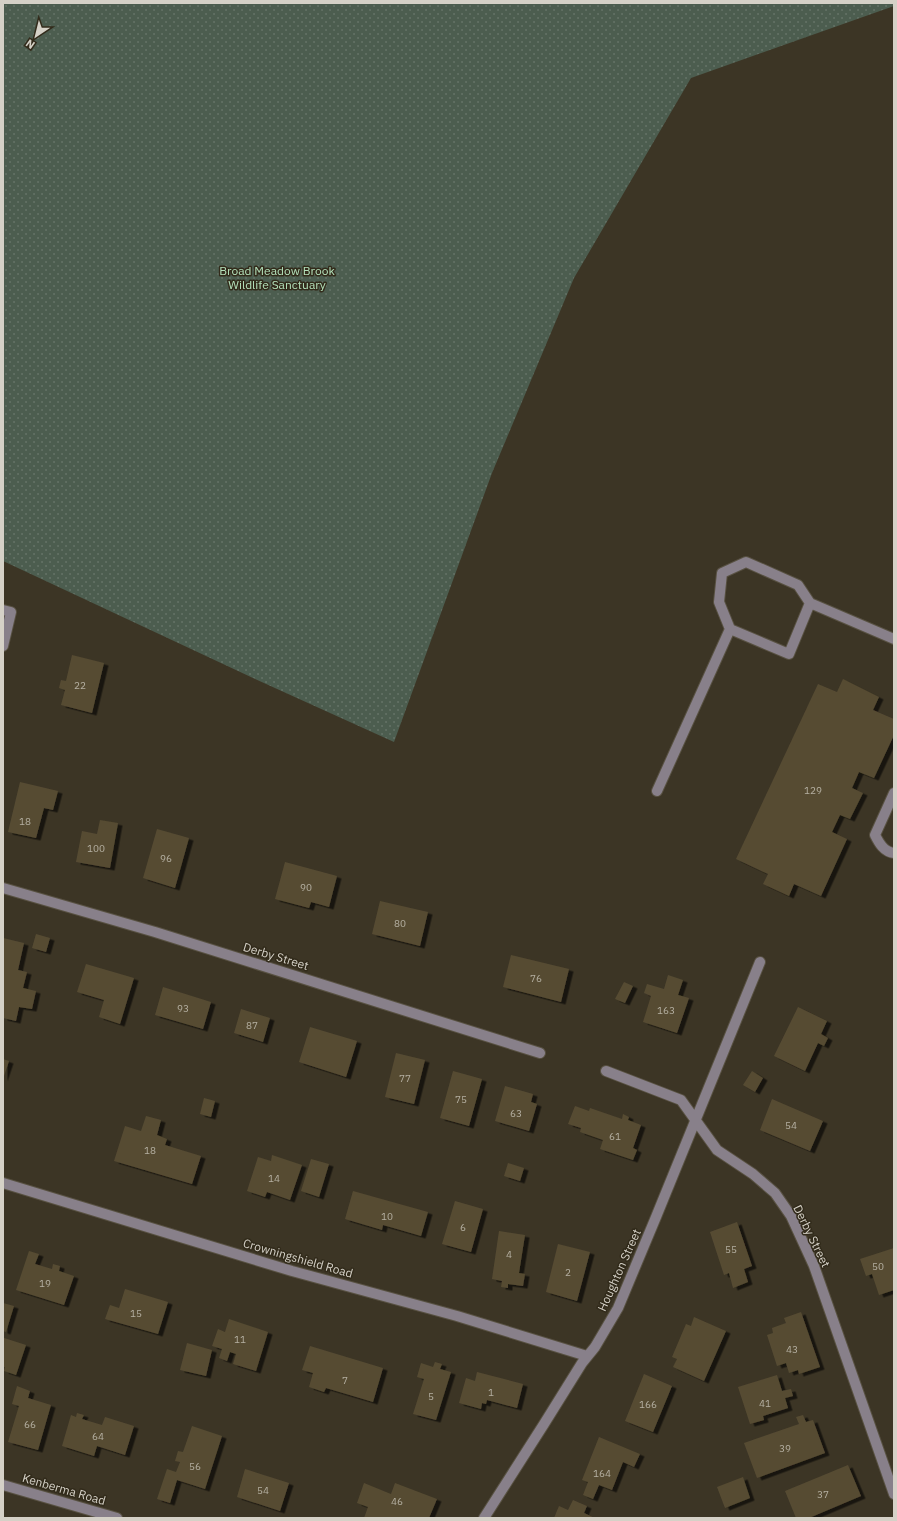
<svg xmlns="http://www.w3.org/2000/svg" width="897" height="1521" font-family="'IBM Plex Sans',sans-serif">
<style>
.park{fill:url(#park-dots)}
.building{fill:#564b33;filter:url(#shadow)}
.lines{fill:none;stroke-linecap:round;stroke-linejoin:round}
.minor-casing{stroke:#585142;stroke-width:12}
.minor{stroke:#88808a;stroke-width:10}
.labels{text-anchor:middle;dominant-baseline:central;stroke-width:3;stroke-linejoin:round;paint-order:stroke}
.number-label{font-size:10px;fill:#b5b0a2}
.park-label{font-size:12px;fill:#b4e1bb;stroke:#322b1b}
.street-label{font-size:12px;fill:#d5d1c7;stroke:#322b1b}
</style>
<defs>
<pattern id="park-dots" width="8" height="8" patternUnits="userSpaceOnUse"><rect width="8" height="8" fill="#4c5d4f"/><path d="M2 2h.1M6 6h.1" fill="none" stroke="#657367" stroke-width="1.8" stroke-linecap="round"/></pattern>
<filter id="shadow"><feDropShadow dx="4.5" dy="2.5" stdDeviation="0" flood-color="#0009"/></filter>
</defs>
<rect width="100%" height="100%" fill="#3c3525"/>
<path class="park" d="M 3,3 L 894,3 L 894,6 L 691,78 L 574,278 L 492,473 L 394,742 L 253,678 L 3,561 Z"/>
<path class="building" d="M 72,655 L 104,663 L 92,713 L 61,705 L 65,690 L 59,688 L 61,680 L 66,681 Z
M 843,679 L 879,697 L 873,710 L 894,719 L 894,735 L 874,778 L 859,772 L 852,788 L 863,793 L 850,819 L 840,815 L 832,832 L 847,839 L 821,896 L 794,884 L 789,896 L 763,884 L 768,874 L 736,859 L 818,684 L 837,692 Z
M 20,782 L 58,791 L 53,810 L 44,808 L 36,838 L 8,832 Z
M 100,820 L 118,823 L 110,868 L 76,862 L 82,831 L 97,834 Z
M 157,829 L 189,838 L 175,888 L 143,878 Z
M 285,862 L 337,876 L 329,907 L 311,902 L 309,908 L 275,899 Z
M 380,901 L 428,912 L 420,946 L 372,934 Z
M 36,934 L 50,938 L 46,952 L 32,948 Z
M 3,938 L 24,943 L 18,970 L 27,972 L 23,988 L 36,991 L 32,1009 L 19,1007 L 16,1021 L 3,1018 Z
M 511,955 L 569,969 L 561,1002 L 503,987 Z
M 86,964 L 134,978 L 120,1024 L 99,1017 L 104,1000 L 77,992 Z
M 668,975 L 683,980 L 678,995 L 689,998 L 677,1033 L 643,1022 L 651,996 L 644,993 L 647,984 L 664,989 Z
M 624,982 L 633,986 L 625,1003 L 615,999 Z
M 163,987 L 211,1002 L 203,1029 L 155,1015 Z
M 798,1007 L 827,1021 L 821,1034 L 828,1038 L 824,1046 L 818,1043 L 805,1071 L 774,1056 Z
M 241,1009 L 270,1018 L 263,1042 L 234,1033 Z
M 310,1027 L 357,1041 L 346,1077 L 299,1062 Z
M 396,1053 L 425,1060 L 414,1104 L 385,1097 Z
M 3,1059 L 9,1061 L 3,1079 Z
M 453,1071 L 482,1079 L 469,1126 L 440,1118 Z
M 752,1071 L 763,1078 L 755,1092 L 743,1085 Z
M 505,1086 L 533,1094 L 531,1102 L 537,1104 L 529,1131 L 495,1121 Z
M 204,1098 L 215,1101 L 211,1117 L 200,1114 Z
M 772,1099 L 823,1121 L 810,1151 L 760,1130 Z
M 575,1106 L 589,1111 L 590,1108 L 622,1119 L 623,1114 L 629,1117 L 628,1120 L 641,1125 L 633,1148 L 637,1150 L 633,1160 L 600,1149 L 603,1140 L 580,1132 L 581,1128 L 568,1124 Z
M 146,1116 L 161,1120 L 157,1135 L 167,1139 L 165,1145 L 201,1156 L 192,1184 L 114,1161 L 125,1126 L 141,1131 Z
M 272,1155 L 302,1165 L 290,1200 L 267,1192 L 265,1197 L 247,1191 L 258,1157 L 271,1161 Z
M 311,1159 L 329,1164 L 319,1197 L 301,1191 Z
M 508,1163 L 524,1168 L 520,1181 L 504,1176 Z
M 353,1191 L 428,1212 L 421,1236 L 383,1225 L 382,1230 L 345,1219 Z
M 455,1201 L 483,1209 L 471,1252 L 442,1244 Z
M 737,1222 L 752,1266 L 744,1269 L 748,1282 L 733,1288 L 729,1273 L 724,1275 L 710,1232 Z
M 499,1231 L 525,1235 L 519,1273 L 525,1274 L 523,1286 L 508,1284 L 508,1288 L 501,1287 L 502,1281 L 492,1279 Z
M 558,1244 L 590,1252 L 577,1301 L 546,1292 Z
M 894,1248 L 894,1290 L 879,1295 L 872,1274 L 866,1276 L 860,1259 Z
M 29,1251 L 39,1254 L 35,1264 L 52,1269 L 53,1264 L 60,1266 L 59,1271 L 74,1276 L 64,1305 L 16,1290 Z
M 125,1289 L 168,1302 L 158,1334 L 105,1319 L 110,1305 L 119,1308 Z
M 3,1303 L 14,1306 L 6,1332 L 3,1331 Z
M 801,1312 L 820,1367 L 799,1374 L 798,1370 L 789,1373 L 786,1363 L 777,1366 L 767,1335 L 773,1333 L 772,1328 L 786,1323 L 784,1318 Z
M 694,1317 L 726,1331 L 704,1381 L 673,1367 L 677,1359 L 672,1357 L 686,1324 L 691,1326 Z
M 229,1319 L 268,1332 L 256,1371 L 233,1364 L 236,1354 L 230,1352 L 227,1361 L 219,1358 L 222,1349 L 212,1346 L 218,1329 L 225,1332 Z
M 4,1338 L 26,1345 L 16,1375 L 4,1371 L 5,1367 L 3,1367 Z
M 187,1343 L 212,1350 L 206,1376 L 180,1370 Z
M 310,1346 L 383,1368 L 373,1402 L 326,1388 L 324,1392 L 309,1387 L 313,1373 L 302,1370 Z
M 435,1362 L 442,1364 L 440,1369 L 451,1372 L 436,1420 L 413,1414 L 424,1379 L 417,1377 L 421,1363 L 433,1367 Z
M 477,1372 L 523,1384 L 517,1408 L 487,1400 L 486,1404 L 482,1403 L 481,1409 L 459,1403 L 466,1378 L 475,1381 Z
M 644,1374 L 672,1386 L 653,1432 L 625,1421 Z
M 777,1375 L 782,1391 L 791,1389 L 793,1396 L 785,1398 L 788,1408 L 763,1416 L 764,1420 L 750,1424 L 738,1387 Z
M 17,1386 L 30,1391 L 28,1398 L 51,1405 L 38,1450 L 8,1442 L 19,1406 L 12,1404 Z
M 77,1413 L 84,1415 L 82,1419 L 102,1425 L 105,1417 L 134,1426 L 125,1455 L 97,1446 L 94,1456 L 62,1446 L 71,1415 L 76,1417 Z
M 803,1415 L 806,1422 L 813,1420 L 825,1453 L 757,1478 L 744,1443 L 799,1424 L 796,1417 Z
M 192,1426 L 222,1436 L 205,1489 L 177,1480 L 170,1503 L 157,1499 L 167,1469 L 176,1472 L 180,1462 L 175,1461 L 178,1451 L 183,1452 Z
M 599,1437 L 640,1454 L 634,1467 L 623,1462 L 612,1490 L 599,1485 L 593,1499 L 583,1495 L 588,1482 L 582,1480 Z
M 848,1465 L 861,1496 L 809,1518 L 796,1518 L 785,1491 Z
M 245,1469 L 289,1483 L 280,1511 L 237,1497 Z
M 743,1477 L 750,1498 L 725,1508 L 717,1487 Z
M 364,1483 L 391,1494 L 395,1483 L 437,1499 L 429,1518 L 364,1518 L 368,1507 L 357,1503 Z
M 573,1500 L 587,1506 L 584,1513 L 595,1518 L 554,1518 L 559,1506 L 568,1510 Z"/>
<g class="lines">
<g class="minor-casing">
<path id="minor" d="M 810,603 L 789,654 L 730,629 L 719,602 L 722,573 L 746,562 L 798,585 L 810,603 L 894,639
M 3,610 L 11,612 L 3,646
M 657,791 L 730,629
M 894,793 L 875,835 C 879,843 884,852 894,853
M 3,888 L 155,932 L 540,1053
M 606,1071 L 681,1100 L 717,1150 L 753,1174 L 775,1193 L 791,1216 L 814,1266 L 894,1494
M 3,1183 L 292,1271 L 457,1316 L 587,1356
M 3,1485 L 117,1518
M 484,1518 L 544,1424 L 582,1363 L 595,1347 L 618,1308 L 656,1217 L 760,962"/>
</g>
<use href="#minor" class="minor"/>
</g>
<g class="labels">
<g class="number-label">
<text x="80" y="685">22</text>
<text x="813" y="790">129</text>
<text x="25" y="821">18</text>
<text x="96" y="848">100</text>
<text x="166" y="858">96</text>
<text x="306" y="887">90</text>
<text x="400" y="923">80</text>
<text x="536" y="978">76</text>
<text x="183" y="1008">93</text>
<text x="666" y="1010">163</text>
<text x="252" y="1025">87</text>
<text x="405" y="1078">77</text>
<text x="461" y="1099">75</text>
<text x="516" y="1113">63</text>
<text x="791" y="1125">54</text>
<text x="615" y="1136">61</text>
<text x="150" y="1150">18</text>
<text x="274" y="1178">14</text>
<text x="387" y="1216">10</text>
<text x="463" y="1227">6</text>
<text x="731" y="1249">55</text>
<text x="509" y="1254">4</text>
<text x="878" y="1266">50</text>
<text x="568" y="1272">2</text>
<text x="45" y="1283">19</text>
<text x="136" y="1313">15</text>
<text x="240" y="1339">11</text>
<text x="792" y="1349">43</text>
<text x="345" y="1380">7</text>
<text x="491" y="1392">1</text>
<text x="431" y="1396">5</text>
<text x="765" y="1403">41</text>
<text x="648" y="1404">166</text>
<text x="30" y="1424">66</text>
<text x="98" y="1436">64</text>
<text x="785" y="1448">39</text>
<text x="195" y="1466">56</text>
<text x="602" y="1473">164</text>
<text x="263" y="1490">54</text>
<text x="823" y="1494">37</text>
<text x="397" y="1501">46</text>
</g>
<g class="park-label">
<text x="277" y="270">Broad Meadow Brook<tspan x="277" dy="14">Wildlife Sanctuary</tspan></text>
</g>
<g class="street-label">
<text transform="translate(276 956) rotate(17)">Derby Street</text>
<text transform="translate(812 1236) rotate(64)">Derby Street</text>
<text transform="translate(298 1258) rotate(16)">Crowningshield Road</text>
<text transform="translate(619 1270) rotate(-66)">Houghton Street</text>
<text transform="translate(64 1489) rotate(16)">Kenberma Road</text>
</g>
</g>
<rect width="897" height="1521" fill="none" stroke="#d5d1c7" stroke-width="8"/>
<g transform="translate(36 36) rotate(215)" stroke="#322b1b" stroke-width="3" paint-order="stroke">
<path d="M0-3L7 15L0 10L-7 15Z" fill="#d5d1c7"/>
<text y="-6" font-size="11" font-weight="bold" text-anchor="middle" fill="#d5d1c7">N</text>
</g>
</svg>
